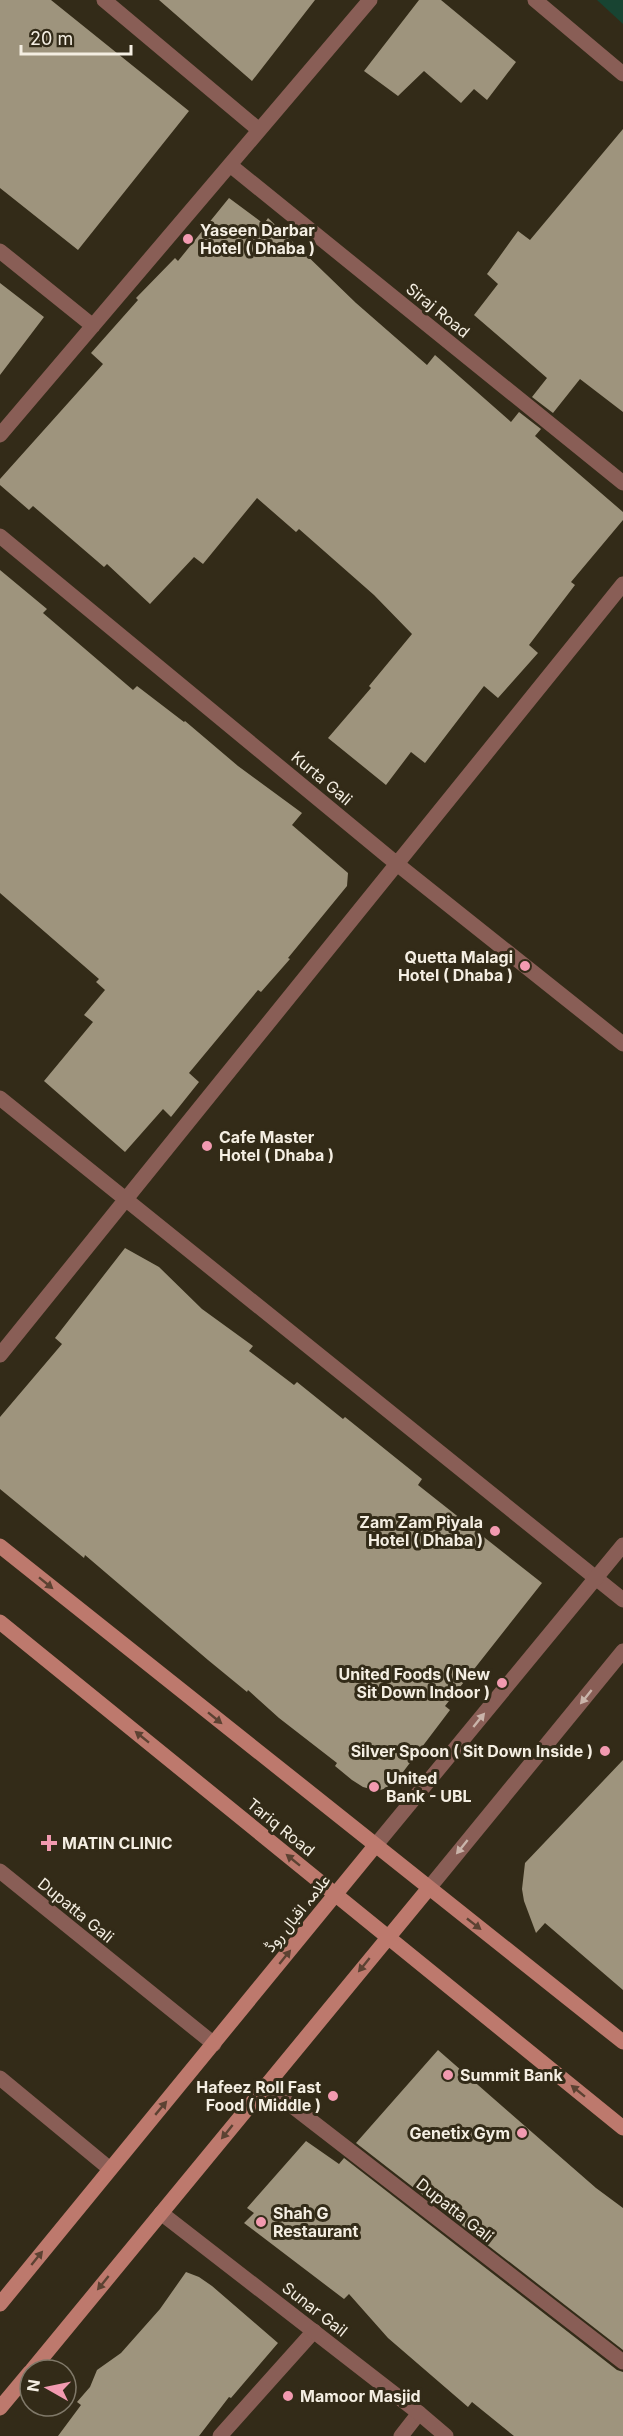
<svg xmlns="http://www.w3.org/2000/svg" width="623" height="2436" font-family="Inter,Vazirmatn,sans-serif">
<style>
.green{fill:#184432}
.building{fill:#9e947d}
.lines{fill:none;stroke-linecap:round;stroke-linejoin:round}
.service{stroke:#895e56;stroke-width:15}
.minor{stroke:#895e56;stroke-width:15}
.tertiary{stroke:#895e56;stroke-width:15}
.secondary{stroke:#bd796d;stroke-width:15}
.oneway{fill:#5c4232}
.oneway2{fill:#c9b4aa}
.poi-dot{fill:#f29ab0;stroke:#332b18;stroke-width:2}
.labels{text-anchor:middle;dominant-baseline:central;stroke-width:6;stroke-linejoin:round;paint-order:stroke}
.poi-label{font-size:16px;font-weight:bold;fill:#f4eee2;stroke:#332b18;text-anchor:start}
.street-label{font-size:16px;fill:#f4eee2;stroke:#332b18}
</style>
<rect width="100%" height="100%" fill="#332b18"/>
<path class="green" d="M 597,0 L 623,0 L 623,24 Z"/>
<path class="building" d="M 0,0 L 51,0 L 189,111 L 78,250 L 0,188 Z
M 159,0 L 315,0 L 252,81 Z
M 419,0 L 441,0 L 516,62 L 487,100 L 474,89 L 461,103 L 424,71 L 398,96 L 364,71 Z
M 623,129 L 623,412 L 580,379 L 553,413 L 532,397 L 547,378 L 474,315 L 498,284 L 487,274 L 518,231 L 530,240 Z
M 229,198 L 264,224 L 268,218 L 356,303 L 427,365 L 435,355 L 511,422 L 519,412 L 541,429 L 535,436 L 623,512 L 623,520 L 571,582 L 575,585 L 529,645 L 538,653 L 498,698 L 484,686 L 425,763 L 411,752 L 386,785 L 328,738 L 371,688 L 369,686 L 412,634 L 374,595 L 299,529 L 296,532 L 257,498 L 203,564 L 194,557 L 150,604 L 107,564 L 104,567 L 33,506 L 29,510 L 0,485 L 0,479 L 103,364 L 91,353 L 138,300 L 136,298 L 175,258 L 178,261 Z
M 0,283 L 44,317 L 0,375 Z
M 0,570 L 47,609 L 43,613 L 133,690 L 137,686 L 184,722 L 185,721 L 238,766 L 302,813 L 292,825 L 348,873 L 347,886 L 288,958 L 290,959 L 261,992 L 258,990 L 189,1073 L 199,1082 L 171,1117 L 163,1109 L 125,1152 L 44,1081 L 93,1022 L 84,1015 L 105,990 L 96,982 L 99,979 L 0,893 Z
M 125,1248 L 159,1267 L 202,1309 L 253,1346 L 249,1351 L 294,1385 L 297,1382 L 343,1419 L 345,1417 L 422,1479 L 418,1485 L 542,1583 L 445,1706 L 450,1710 L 403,1772 L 386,1788 L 378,1791 L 363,1787 L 352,1780 L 335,1766 L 337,1763 L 279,1718 L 248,1690 L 247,1692 L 208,1660 L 85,1555 L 84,1558 L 0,1489 L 0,1417 L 62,1344 L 55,1338 Z
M 623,1760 L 623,1990 L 545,1923 L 536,1933 L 524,1901 L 522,1889 L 525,1863 Z
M 438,2050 L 596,2188 L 623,2208 L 623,2350 L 356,2143 Z
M 306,2141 L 339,2164 L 344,2158 L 617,2370 L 623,2372 L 623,2436 L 514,2436 L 472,2402 L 468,2407 L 388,2338 L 349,2294 L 344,2299 L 244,2223 L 254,2213 L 247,2208 Z
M 186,2272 L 199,2277 L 212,2286 L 278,2343 L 231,2398 L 229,2397 L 199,2436 L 58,2436 L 81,2405 L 77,2402 L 90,2387 L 97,2370 L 121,2353 L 160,2309 Z"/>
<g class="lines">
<path class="service" d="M 220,2436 L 314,2331
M 401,2436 L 419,2413"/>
<path class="minor" d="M 104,0 L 259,130
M 535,0 L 623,74
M 230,165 L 623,483
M 0,251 L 93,326
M 0,435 L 370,0
M 0,536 L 397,864 L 623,1044
M 0,1098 L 623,1600
M 0,1355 L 623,584
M 0,1871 L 214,2044
M 0,2078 L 110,2169
M 265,2085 L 623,2362
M 161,2213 L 419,2413 L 446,2436"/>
<path class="tertiary" d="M 375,1846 L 623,1545
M 429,1888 L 623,1651"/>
<path class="secondary" d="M 0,1546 L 623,2042
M 0,1622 L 623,2128
M 0,2304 L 375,1846
M 32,2370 L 429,1888
M 0,2408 L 30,2372"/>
</g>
<defs><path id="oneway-solid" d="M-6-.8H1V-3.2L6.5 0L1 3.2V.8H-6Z" transform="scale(1.5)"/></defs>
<g class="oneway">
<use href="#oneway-solid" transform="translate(46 1583) rotate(39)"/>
<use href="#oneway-solid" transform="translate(215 1718) rotate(39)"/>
<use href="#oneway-solid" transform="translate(142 1737) rotate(-141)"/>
<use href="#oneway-solid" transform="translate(293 1860) rotate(-141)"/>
<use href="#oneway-solid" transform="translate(474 1924) rotate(38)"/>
<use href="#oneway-solid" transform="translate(285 1957) rotate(-51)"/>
<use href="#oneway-solid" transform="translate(364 1965) rotate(129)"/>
<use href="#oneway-solid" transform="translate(578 2091) rotate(-141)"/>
<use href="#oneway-solid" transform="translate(161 2108) rotate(-50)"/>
<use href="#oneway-solid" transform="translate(227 2132) rotate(129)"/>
<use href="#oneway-solid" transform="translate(37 2258) rotate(-51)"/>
<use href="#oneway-solid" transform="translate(103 2283) rotate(129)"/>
</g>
<g class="oneway2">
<use href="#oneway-solid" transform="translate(586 1697) rotate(129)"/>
<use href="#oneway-solid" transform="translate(479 1720) rotate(-51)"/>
<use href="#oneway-solid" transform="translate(462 1847) rotate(129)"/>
</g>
<g class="poi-dot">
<circle cx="188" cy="239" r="6"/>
<circle cx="525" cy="966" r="6"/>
<circle cx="207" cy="1146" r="6"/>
<circle cx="495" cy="1531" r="6"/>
<circle cx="502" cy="1683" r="6"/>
<circle cx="605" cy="1751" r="6"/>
<circle cx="374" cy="1787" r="6"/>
<path d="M46 1834h6v6h6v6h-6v6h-6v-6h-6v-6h6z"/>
<circle cx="448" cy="2075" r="6"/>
<circle cx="333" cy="2096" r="6"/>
<circle cx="522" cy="2133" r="6"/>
<circle cx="261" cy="2222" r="6"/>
<circle cx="288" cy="2396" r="6"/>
</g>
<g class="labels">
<g class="poi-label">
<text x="200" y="230">Yaseen Darbar<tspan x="200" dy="18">Hotel ( Dhaba )</tspan></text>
<text x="513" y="957" text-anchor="end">Quetta Malagi<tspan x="513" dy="18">Hotel ( Dhaba )</tspan></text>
<text x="219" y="1137">Cafe Master<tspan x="219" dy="18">Hotel ( Dhaba )</tspan></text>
<text x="483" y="1522" text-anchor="end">Zam Zam Piyala<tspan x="483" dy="18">Hotel ( Dhaba )</tspan></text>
<text x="490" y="1674" text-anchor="end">United Foods ( New<tspan x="490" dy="18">Sit Down Indoor )</tspan></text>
<text x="593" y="1751" text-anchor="end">Silver Spoon ( Sit Down Inside )</text>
<text x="386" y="1778">United<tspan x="386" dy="18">Bank - UBL</tspan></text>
<text x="62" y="1843">MATIN CLINIC</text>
<text x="460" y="2075">Summit Bank</text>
<text x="321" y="2087" text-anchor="end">Hafeez Roll Fast<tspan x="321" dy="18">Food ( Middle )</tspan></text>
<text x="510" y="2133" text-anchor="end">Genetix Gym</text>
<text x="273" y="2213">Shah G<tspan x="273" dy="18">Restaurant</tspan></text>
<text x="300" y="2396">Mamoor Masjid</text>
</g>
<g class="street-label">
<text transform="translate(438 310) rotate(39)">Siraj Road</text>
<text transform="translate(322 778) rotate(40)">Kurta Gali</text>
<text transform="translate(281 1827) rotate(39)">Tariq Road</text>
<text transform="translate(76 1910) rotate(39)">Dupatta Gali</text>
<text transform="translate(297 1913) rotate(-51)">علامہ اقبال روڈ</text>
<text transform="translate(455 2210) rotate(38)">Dupatta Gali</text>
<text transform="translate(315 2309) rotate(38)">Sunar Gail</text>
</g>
</g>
<g transform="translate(48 2388) rotate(279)"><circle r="28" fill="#332b18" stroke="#807969" stroke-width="1.5"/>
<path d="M0-4.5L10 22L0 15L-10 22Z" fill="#f29ab0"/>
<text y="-9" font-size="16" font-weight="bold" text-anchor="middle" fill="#f4eee2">N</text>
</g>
<path d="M21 45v9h110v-9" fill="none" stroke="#f4eee2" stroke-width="3"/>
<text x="30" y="45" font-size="18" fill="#f4eee2" stroke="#332b18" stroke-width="4.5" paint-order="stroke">20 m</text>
</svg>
